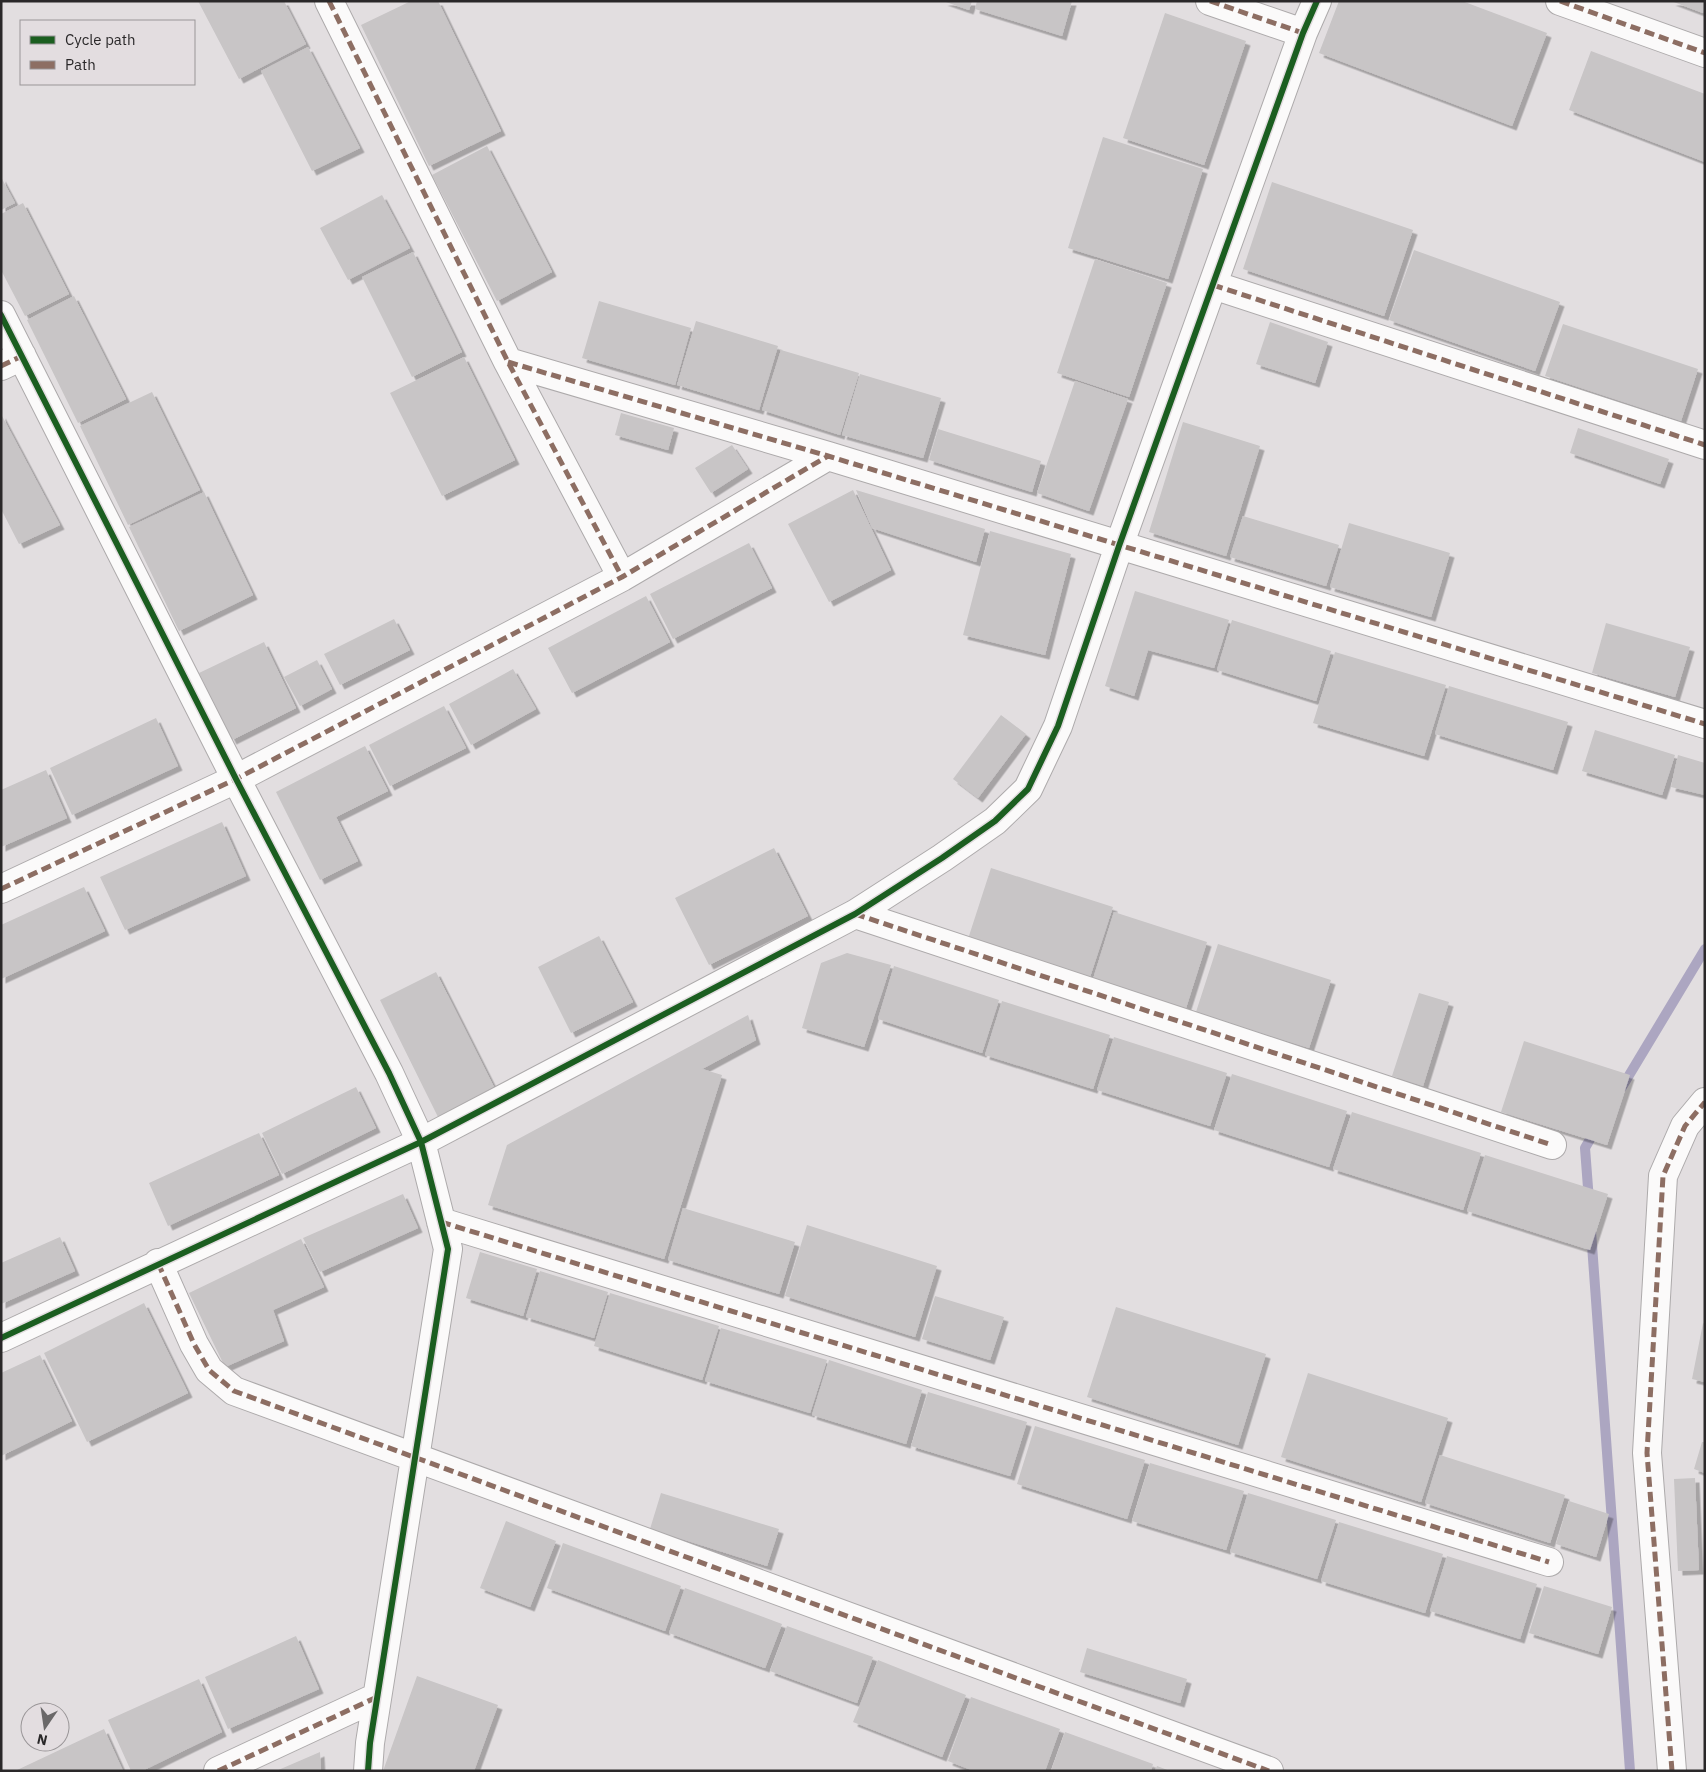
<svg xmlns="http://www.w3.org/2000/svg" width="1706" height="1772" font-family="'IBM Plex Sans',sans-serif">
<style>
.lines{fill:none;stroke-linecap:round;stroke-linejoin:round}
.stream{stroke:#aca6c1;stroke-width:10}
.building{fill:#c8c5c6;filter:url(#shadow)}
.minor-casing{stroke:#adaaab;stroke-width:30}
.minor{stroke:#fbfafa;stroke-width:28}
.quiet{stroke:#8d6e63;stroke-width:5;stroke-dasharray:10 5;stroke-linecap:butt}
.cycleway-casing{stroke:#e3dde0;stroke-width:9}
.cycleway{stroke:#1b5e20;stroke-width:6}
</style>
<defs>
<filter id="shadow"><feDropShadow dx="4.5" dy="4.5" stdDeviation="0" flood-color="#0004"/></filter>
</defs>
<rect width="100%" height="100%" fill="#e2dee0"/>
<g class="lines">
<path class="stream" d="M 1622,1087 L 1705,949
M 1589,1201 L 1585,1148 L 1596,1129
M 1591,1231 L 1630,1771"/>
</g>
<path class="building" d="M 198,1 L 284,1 L 306,44 L 239,79 Z
M 411,1 L 438,1 L 501,131 L 429,166 L 361,25 Z
M 943,1 L 972,1 L 969,10 Z
M 977,1 L 1072,1 L 1062,36 L 975,9 Z
M 1339,1 L 1462,1 L 1547,33 L 1512,126 L 1319,53 Z
M 1671,1 L 1705,1 L 1705,7 L 1703,13 Z
M 1165,13 L 1246,41 L 1204,165 L 1123,138 Z
M 308,47 L 360,148 L 312,171 L 261,71 Z
M 1591,51 L 1705,94 L 1705,162 L 1569,110 Z
M 1103,137 L 1203,169 L 1168,279 L 1068,248 Z
M 487,146 L 552,272 L 497,301 L 432,175 Z
M 1,177 L 15,203 L 1,210 Z
M 1272,182 L 1413,230 L 1384,316 L 1243,269 Z
M 382,195 L 410,248 L 348,280 L 320,228 Z
M 23,203 L 69,294 L 25,316 L 1,270 L 1,214 Z
M 1414,250 L 1560,302 L 1535,371 L 1389,320 Z
M 413,252 L 462,352 L 412,377 L 362,277 Z
M 1095,259 L 1167,283 L 1129,397 L 1057,373 Z
M 74,296 L 126,399 L 78,423 L 27,320 Z
M 599,301 L 691,328 L 675,385 L 582,358 Z
M 696,321 L 778,346 L 759,410 L 677,385 Z
M 1270,322 L 1328,342 L 1315,383 L 1256,364 Z
M 1563,324 L 1698,369 L 1681,421 L 1545,376 Z
M 781,350 L 859,373 L 840,435 L 762,410 Z
M 464,357 L 515,460 L 442,496 L 390,393 Z
M 860,374 L 941,398 L 923,458 L 842,435 Z
M 1075,381 L 1128,399 L 1089,511 L 1037,493 Z
M 152,392 L 200,490 L 128,525 L 80,426 Z
M 621,413 L 674,428 L 668,450 L 615,435 Z
M 1,414 L 60,525 L 19,544 L 1,509 Z
M 1183,422 L 1260,446 L 1226,556 L 1149,532 Z
M 1578,428 L 1669,459 L 1660,484 L 1570,453 Z
M 938,429 L 1041,461 L 1032,492 L 929,460 Z
M 732,445 L 748,469 L 711,493 L 695,468 Z
M 853,490 L 891,570 L 829,602 L 788,524 Z
M 856,490 L 985,529 L 976,562 L 872,528 Z
M 204,492 L 253,595 L 179,631 L 129,527 Z
M 1243,516 L 1339,545 L 1326,586 L 1230,557 Z
M 1349,523 L 1450,553 L 1431,617 L 1330,587 Z
M 990,531 L 1071,554 L 1045,655 L 963,635 Z
M 749,543 L 772,588 L 673,639 L 650,594 Z
M 1135,591 L 1229,620 L 1214,668 L 1148,650 L 1134,696 L 1105,686 Z
M 646,596 L 670,642 L 572,693 L 548,648 Z
M 394,619 L 410,650 L 340,685 L 324,654 Z
M 1232,620 L 1331,651 L 1316,701 L 1217,670 Z
M 1606,623 L 1690,647 L 1675,697 L 1592,673 Z
M 264,642 L 296,708 L 232,740 L 199,673 Z
M 1335,652 L 1446,685 L 1424,756 L 1313,723 Z
M 317,660 L 332,689 L 300,706 L 284,677 Z
M 513,669 L 536,709 L 471,745 L 449,704 Z
M 1449,686 L 1568,722 L 1553,770 L 1435,734 Z
M 444,706 L 466,748 L 390,786 L 369,745 Z
M 1001,715 L 1026,734 L 978,798 L 953,779 Z
M 156,718 L 178,766 L 72,815 L 50,768 Z
M 1595,730 L 1675,755 L 1662,795 L 1582,771 Z
M 365,746 L 388,791 L 336,817 L 358,861 L 320,880 L 276,792 Z
M 1678,755 L 1705,763 L 1705,795 L 1671,787 Z
M 46,770 L 67,818 L 1,847 L 1,790 Z
M 222,822 L 246,876 L 125,930 L 100,877 Z
M 774,848 L 808,916 L 709,965 L 675,898 Z
M 991,868 L 1113,907 L 1090,977 L 968,939 Z
M 84,887 L 105,931 L 1,979 L 1,925 Z
M 1114,912 L 1207,942 L 1186,1008 L 1093,979 Z
M 599,936 L 633,1002 L 571,1033 L 538,967 Z
M 1218,944 L 1331,980 L 1309,1048 L 1196,1012 Z
M 847,953 L 891,965 L 864,1047 L 802,1028 L 821,963 Z
M 894,966 L 999,1000 L 982,1053 L 878,1019 Z
M 436,972 L 496,1091 L 439,1119 L 380,1000 Z
M 1419,993 L 1449,1002 L 1423,1086 L 1392,1076 Z
M 1002,1001 L 1110,1035 L 1093,1089 L 985,1055 Z
M 748,1015 L 756,1040 L 702,1069 L 722,1075 L 664,1259 L 488,1205 L 507,1145 Z
M 1114,1037 L 1227,1073 L 1210,1126 L 1097,1090 Z
M 1524,1041 L 1630,1075 L 1607,1145 L 1501,1112 Z
M 1232,1074 L 1347,1111 L 1329,1167 L 1214,1130 Z
M 356,1087 L 376,1128 L 282,1174 L 262,1133 Z
M 1352,1112 L 1481,1153 L 1463,1210 L 1333,1169 Z
M 259,1133 L 279,1175 L 168,1226 L 149,1183 Z
M 1485,1155 L 1608,1194 L 1590,1250 L 1467,1211 Z
M 403,1194 L 418,1228 L 320,1272 L 303,1238 Z
M 683,1208 L 795,1242 L 779,1294 L 668,1260 Z
M 807,1225 L 937,1266 L 915,1337 L 785,1296 Z
M 60,1237 L 75,1271 L 1,1304 L 1,1263 Z
M 301,1239 L 324,1287 L 273,1310 L 284,1341 L 225,1367 L 189,1293 Z
M 480,1252 L 537,1269 L 523,1316 L 466,1298 Z
M 540,1271 L 608,1292 L 594,1338 L 526,1317 Z
M 610,1293 L 719,1326 L 702,1380 L 594,1346 Z
M 935,1296 L 1004,1317 L 990,1360 L 922,1339 Z
M 144,1303 L 188,1393 L 87,1442 L 44,1353 Z
M 1116,1307 L 1266,1354 L 1238,1445 L 1087,1397 Z
M 1703,1323 L 1705,1324 L 1705,1382 L 1692,1379 Z
M 721,1328 L 827,1360 L 810,1413 L 705,1381 Z
M 40,1355 L 72,1421 L 1,1456 L 1,1373 Z
M 829,1360 L 922,1390 L 906,1444 L 812,1415 Z
M 1308,1373 L 1448,1418 L 1421,1502 L 1281,1457 Z
M 928,1392 L 1027,1422 L 1010,1476 L 911,1446 Z
M 1035,1426 L 1145,1460 L 1127,1519 L 1017,1484 Z
M 1702,1442 L 1705,1442 L 1705,1473 L 1694,1469 Z
M 1440,1455 L 1565,1495 L 1550,1543 L 1425,1503 Z
M 1150,1463 L 1244,1491 L 1226,1550 L 1132,1521 Z
M 1695,1478 L 1699,1570 L 1678,1571 L 1674,1479 Z
M 661,1493 L 779,1529 L 767,1566 L 650,1529 Z
M 1248,1493 L 1336,1520 L 1317,1579 L 1230,1552 Z
M 1569,1501 L 1609,1514 L 1596,1557 L 1556,1544 Z
M 506,1521 L 556,1541 L 530,1607 L 480,1588 Z
M 1339,1522 L 1443,1554 L 1425,1613 L 1321,1581 Z
M 563,1543 L 681,1586 L 665,1631 L 547,1588 Z
M 1447,1556 L 1537,1584 L 1520,1639 L 1430,1611 Z
M 1544,1586 L 1612,1607 L 1598,1654 L 1529,1633 Z
M 685,1588 L 782,1624 L 765,1668 L 669,1633 Z
M 787,1626 L 873,1657 L 857,1703 L 770,1671 Z
M 296,1636 L 319,1689 L 228,1729 L 205,1677 Z
M 1087,1648 L 1187,1679 L 1180,1703 L 1080,1672 Z
M 878,1660 L 966,1695 L 942,1757 L 853,1722 Z
M 417,1676 L 498,1705 L 474,1771 L 383,1771 Z
M 199,1679 L 222,1732 L 142,1771 L 131,1771 L 108,1720 Z
M 971,1697 L 1060,1729 L 1045,1771 L 974,1771 L 948,1761 Z
M 104,1729 L 123,1771 L 15,1771 Z
M 1065,1732 L 1153,1764 L 1151,1771 L 1051,1771 Z
M 320,1752 L 321,1771 L 276,1771 Z
M 1157,1766 L 1170,1771 L 1155,1771 Z"/>
<g class="lines">
<g class="minor-casing">
<path id="minor" d="M 329,1 L 508,362 L 622,577
M 1210,1 L 1303,33
M 1560,1 L 1705,53
M 1213,285 L 1705,445
M 1,315 L 236,779 L 389,1073 L 421,1142 L 448,1249 L 370,1743 L 368,1771
M 508,362 L 828,456 L 1705,724
M 1,366 L 22,356
M 1,889 L 236,779 L 622,577 L 828,456
M 855,914 L 1552,1145
M 441,1222 L 1549,1562
M 158,1263 L 194,1344 L 209,1370 L 234,1391 L 1269,1771
M 1,1338 L 421,1142 L 855,914 L 942,858 L 995,821 L 1028,789 L 1058,726 L 1119,546 L 1303,33 L 1317,1
M 218,1771 L 377,1697
M 1672,1771 L 1647,1453 L 1663,1176 L 1685,1126 L 1705,1102"/>
</g>
<use href="#minor" class="minor"/>
<path class="quiet" d="M 329,1 L 508,362 L 622,577
M 1210,1 L 1303,33
M 1560,1 L 1705,53
M 1213,285 L 1705,445
M 508,362 L 828,456 L 1705,724
M 1,366 L 22,356
M 1,889 L 236,779 L 622,577 L 828,456
M 855,914 L 1552,1145
M 441,1222 L 1549,1562
M 158,1263 L 194,1344 L 209,1370 L 234,1391 L 1269,1771
M 218,1771 L 377,1697
M 1672,1771 L 1647,1453 L 1663,1176 L 1685,1126 L 1705,1102"/>
<g class="cycleway-casing">
<path id="cycleway" d="M 1,315 L 236,779 L 389,1073 L 421,1142 L 448,1249 L 370,1743 L 368,1771
M 1,1338 L 421,1142 L 855,914 L 942,858 L 995,821 L 1028,789 L 1058,726 L 1119,546 L 1303,33 L 1317,1"/>
</g>
<use href="#cycleway" class="cycleway"/>
</g>
<rect width="1706" height="1772" fill="none" stroke="#2a2829" stroke-width="5"/>
<rect x="20" y="20" width="175" height="65" fill="#e3dde0" stroke="#999597"/>
<rect x="30" y="36" width="25" height="8" fill="#1b5e20" stroke="#999597"/>
<text x="65" y="45" font-size="15" fill="#2a2829">Cycle path</text>
<rect x="30" y="61" width="25" height="8" fill="#8d6e63" stroke="#999597"/>
<text x="65" y="70" font-size="15" fill="#2a2829">Path</text>
<g transform="translate(45 1727) rotate(193)"><circle r="24" fill="#e3dde0" stroke="#999597"/>
<path d="M0-4L9 19L0 12L-9 19Z" fill="#6a6869"/>
<text y="-8" font-size="14" font-weight="bold" text-anchor="middle" fill="#2a2829">N</text>
</g>
</svg>
